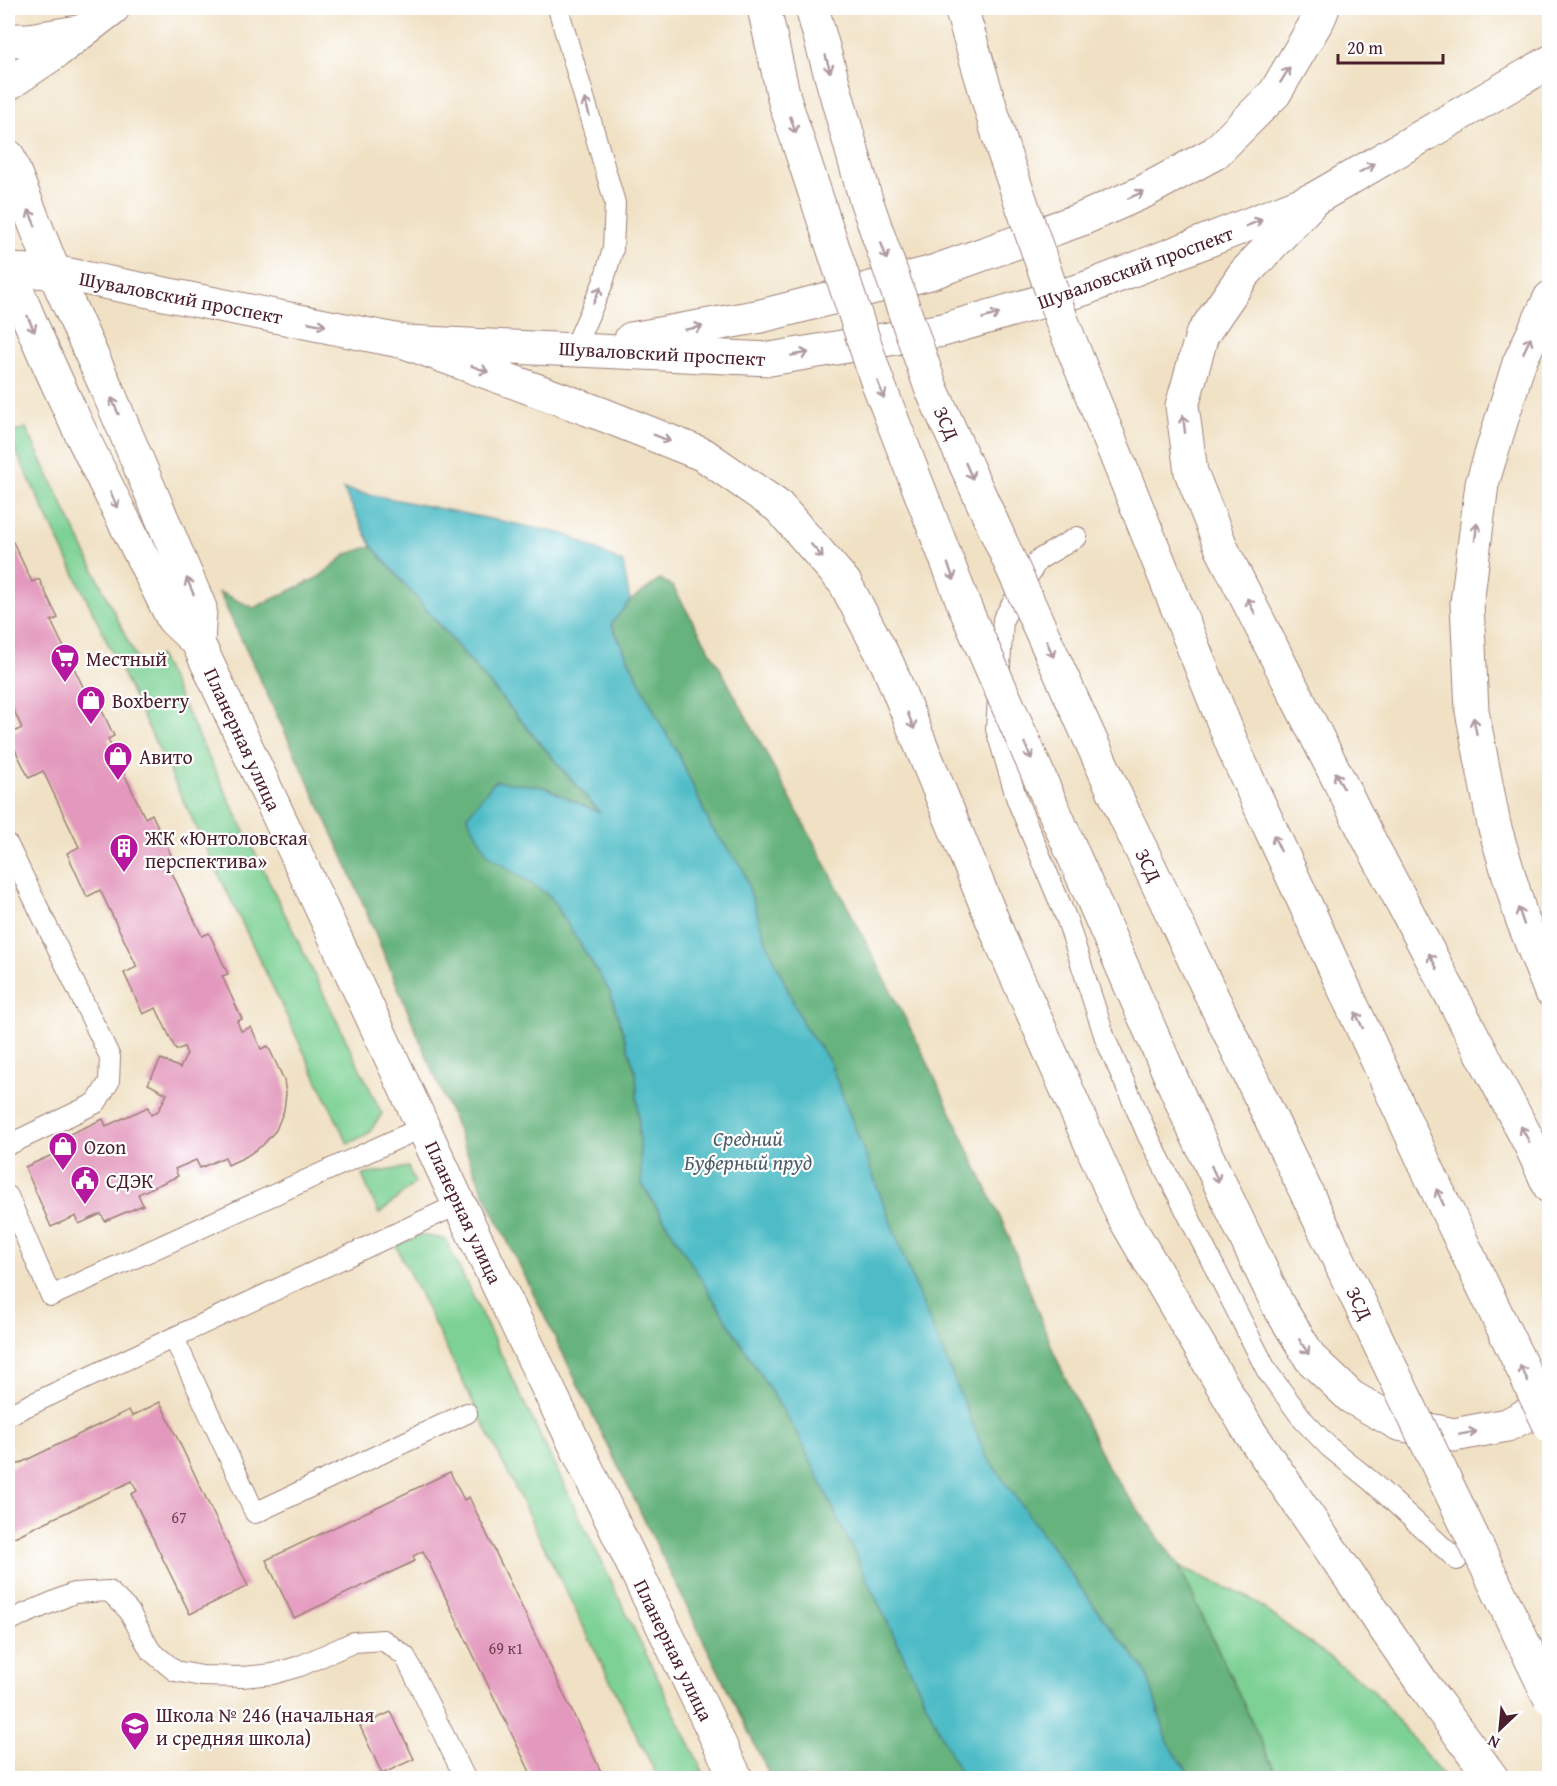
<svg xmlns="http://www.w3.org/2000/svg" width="1557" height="1786" font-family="'Gentium Book Plus',serif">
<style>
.green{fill:#7dd194;stroke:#647860;stroke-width:1.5}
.forest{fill:#66b37e;stroke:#586954;stroke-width:1.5}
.water{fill:#4ebcc6;stroke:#4c6e78;stroke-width:1.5}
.building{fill:#e399bd}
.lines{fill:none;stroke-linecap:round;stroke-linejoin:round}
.lane-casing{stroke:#9d8078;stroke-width:22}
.street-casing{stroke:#9d8078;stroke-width:35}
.secondary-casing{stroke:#9d8078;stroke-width:35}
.lane{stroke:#fff;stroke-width:20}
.street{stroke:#fff;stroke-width:33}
.secondary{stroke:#fff;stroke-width:33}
.secondary-bridge-casing{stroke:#9d8078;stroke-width:35;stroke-linecap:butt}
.highway-bridge-casing{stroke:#9d8078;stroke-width:35;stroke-linecap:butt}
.secondary-bridge{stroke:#fff;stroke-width:33}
.highway-bridge{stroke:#fff;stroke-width:33}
.oneway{stroke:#ae9aa0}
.labels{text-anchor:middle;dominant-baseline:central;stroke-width:4.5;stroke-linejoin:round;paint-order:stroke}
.number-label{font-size:16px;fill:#703e50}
.street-label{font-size:20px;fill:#4a1f2b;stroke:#fff}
.poi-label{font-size:20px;fill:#4a1f2b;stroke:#fff;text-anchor:start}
.water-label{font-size:21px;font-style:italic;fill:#4c5e69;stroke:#fff}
</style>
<rect width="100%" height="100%" fill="#fff"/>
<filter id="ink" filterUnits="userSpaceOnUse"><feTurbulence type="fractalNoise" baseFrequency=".0167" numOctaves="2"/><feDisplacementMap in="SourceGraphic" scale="12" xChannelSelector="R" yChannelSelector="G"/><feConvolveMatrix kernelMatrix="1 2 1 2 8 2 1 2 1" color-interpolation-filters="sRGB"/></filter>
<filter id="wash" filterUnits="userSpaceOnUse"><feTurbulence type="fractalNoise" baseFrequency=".008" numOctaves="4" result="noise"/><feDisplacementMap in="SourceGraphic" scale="24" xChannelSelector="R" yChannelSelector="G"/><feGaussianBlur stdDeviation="1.35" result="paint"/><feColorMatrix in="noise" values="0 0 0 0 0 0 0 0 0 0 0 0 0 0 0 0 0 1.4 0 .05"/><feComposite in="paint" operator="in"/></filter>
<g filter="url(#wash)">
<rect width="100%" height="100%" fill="#f0e1c4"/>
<path class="green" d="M 26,428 L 139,664 L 159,655 L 382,1114 L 369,1133 L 348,1144 L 8,435 Z
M 408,1167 L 415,1183 L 379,1214 L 362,1175 Z
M 420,1235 L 445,1239 L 706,1778 L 658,1778 L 396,1246 Z
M 1179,1566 L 1251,1599 L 1372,1689 L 1445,1778 L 1278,1778 Z"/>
<path class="forest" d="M 372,546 L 601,815 L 544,787 L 488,855 L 551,897 L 610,992 L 636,1073 L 642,1184 L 798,1435 L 962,1778 L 771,1778 L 483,1191 L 343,856 L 219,592 L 254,608 L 319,577 L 347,554 Z
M 661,579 L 673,587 L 720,668 L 826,865 L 924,1055 L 1007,1232 L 1054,1353 L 1107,1467 L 1179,1566 L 1278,1778 L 1192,1778 L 1168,1743 L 1146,1671 L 1099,1613 L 986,1456 L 913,1281 L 829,1060 L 804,1026 L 764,936 L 743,869 L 711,827 L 679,755 L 659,721 L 611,623 L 630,601 Z"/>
<path class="water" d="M 343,489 L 565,534 L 623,563 L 630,601 L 611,624 L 659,721 L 679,755 L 711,827 L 743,869 L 764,936 L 804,1026 L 829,1060 L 913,1281 L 986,1456 L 1099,1613 L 1146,1671 L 1168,1743 L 1192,1778 L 962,1778 L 798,1435 L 642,1184 L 636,1073 L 610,992 L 551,897 L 488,855 L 467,816 L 495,781 L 544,787 L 600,813 L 372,546 Z"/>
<g id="blocks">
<path class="building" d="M 13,542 L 32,582 L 39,579 L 58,618 L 51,621 L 89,699 L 95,696 L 114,736 L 108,739 L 145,818 L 152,814 L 171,855 L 165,858 L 202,936 L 209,933 L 228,974 L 222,976 L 242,1019 L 237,1021 L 241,1031 L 251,1027 L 261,1049 L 268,1046 L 284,1080 L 286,1094 L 284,1110 L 276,1130 L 263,1145 L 245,1157 L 228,1165 L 225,1157 L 200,1168 L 196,1160 L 175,1169 L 178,1176 L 138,1194 L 143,1205 L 105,1221 L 101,1214 L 79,1224 L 76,1216 L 51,1227 L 25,1167 L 68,1148 L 63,1137 L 103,1119 L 106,1126 L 148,1107 L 151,1115 L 158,1111 L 167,1094 L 148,1084 L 161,1059 L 180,1068 L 187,1054 L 184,1047 L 176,1050 L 156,1008 L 143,1014 L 124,973 L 137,967 L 100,890 L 87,897 L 83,888 L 67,853 L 79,847 L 43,771 L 29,778 L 8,735 L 22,728 L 8,698 L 8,544 Z
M 160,1402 L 248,1586 L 190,1614 L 131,1494 L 137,1491 L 132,1481 L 8,1540 L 8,1469 L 129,1410 L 132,1416 Z
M 450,1472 L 464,1500 L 469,1497 L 604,1778 L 533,1778 L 423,1551 L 413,1556 L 415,1561 L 294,1618 L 266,1560 Z
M 391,1712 L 414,1759 L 382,1774 L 360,1726 Z
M 196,1771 L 200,1778 L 181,1778 Z"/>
</g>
</g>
<g filter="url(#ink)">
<use href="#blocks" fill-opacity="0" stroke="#9d8078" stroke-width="1.5"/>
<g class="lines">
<g class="lane-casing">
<path id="lane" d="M 558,8 L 615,203 L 613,249 L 603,283 L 574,349
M 1077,537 L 1038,560 L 1003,619 L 996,729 L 1017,800 L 1067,920 L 1105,1038 L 1148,1136 L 1267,1371 L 1304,1421 L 1329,1447 L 1371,1481 L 1457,1560
M 8,845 L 110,1057 L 109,1082 L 96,1103 L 8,1145
M 8,1196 L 51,1296 L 423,1127
M 174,1338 L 255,1513 L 467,1413
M 8,1415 L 459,1204
M 8,1621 L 74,1593 L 109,1591 L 129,1611 L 150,1650 L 175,1671 L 202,1676 L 242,1677 L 273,1674 L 300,1666 L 354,1642 L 383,1640 L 405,1656 L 465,1778"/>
</g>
<g class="street-casing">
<path id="street" d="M 9,270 C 56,390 116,504 173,619 L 198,643 L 459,1204 L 736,1778
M 54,272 L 107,389 L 200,608 L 198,643"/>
</g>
<g class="secondary-casing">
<path id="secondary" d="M 8,40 L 29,40 L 78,32
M 8,84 L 57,51 L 113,8
M 8,156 L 54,272
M 1309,205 L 1244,274 L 1202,335 L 1182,406 L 1191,472 L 1222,549 L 1365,832 L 1529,1142 L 1550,1187
M 8,270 L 54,272 L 405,342 L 770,359 L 943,330 L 1084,289 L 1316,198 L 1550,62
M 1550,298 L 1519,363 L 1482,484 L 1467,603 L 1472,711 L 1494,825 L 1521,916 L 1550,990
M 631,339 L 761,316 L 930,273 L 1082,219 L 1143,192 L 1215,153 L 1275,93 L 1319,18 L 1323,8
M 405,342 L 604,415 L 704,455 L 779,507 L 845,583 L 888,665 L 1001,941 L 1122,1214 L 1249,1431 L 1428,1691 L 1492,1778
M 1190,1121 L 1278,1305 L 1311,1359 L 1351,1397 L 1399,1424 L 1454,1435 L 1507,1425 L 1550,1403"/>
</g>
<use href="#lane" class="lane"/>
<use href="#street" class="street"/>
<use href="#secondary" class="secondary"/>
<g class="secondary-bridge-casing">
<path id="secondary-bridge" d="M 764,8 L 785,102 L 876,378 L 966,610 L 1190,1121"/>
</g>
<g class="highway-bridge-casing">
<path id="highway-bridge" d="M 812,8 L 865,197 L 931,388 L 1125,816 L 1550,1698
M 961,8 L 1003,150 L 1062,321 L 1237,756 L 1438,1192 L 1550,1426"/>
</g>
<use href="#secondary-bridge" class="secondary-bridge"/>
<use href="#highway-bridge" class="highway-bridge"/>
</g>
<defs><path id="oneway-shaft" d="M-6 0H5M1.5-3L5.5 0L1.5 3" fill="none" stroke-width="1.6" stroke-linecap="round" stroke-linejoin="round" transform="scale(1.5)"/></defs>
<g class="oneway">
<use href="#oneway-shaft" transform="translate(828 64) rotate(74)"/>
<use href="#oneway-shaft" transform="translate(1285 75) rotate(-59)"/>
<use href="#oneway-shaft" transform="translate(587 107) rotate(-106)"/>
<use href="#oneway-shaft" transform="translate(793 125) rotate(72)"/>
<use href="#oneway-shaft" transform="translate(1367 168) rotate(-30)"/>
<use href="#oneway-shaft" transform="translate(1136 195) rotate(-24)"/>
<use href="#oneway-shaft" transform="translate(32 218) rotate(-112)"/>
<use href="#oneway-shaft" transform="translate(1254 223) rotate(-22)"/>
<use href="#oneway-shaft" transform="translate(884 251) rotate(71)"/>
<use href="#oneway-shaft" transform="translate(597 295) rotate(-67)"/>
<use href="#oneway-shaft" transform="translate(991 316) rotate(-16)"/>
<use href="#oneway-shaft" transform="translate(31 324) rotate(66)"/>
<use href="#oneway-shaft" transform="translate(317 324) rotate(11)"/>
<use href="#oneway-shaft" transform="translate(694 328) rotate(-10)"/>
<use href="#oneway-shaft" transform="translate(1527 345) rotate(-65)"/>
<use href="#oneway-shaft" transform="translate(800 354) rotate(-10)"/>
<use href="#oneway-shaft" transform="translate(480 369) rotate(20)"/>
<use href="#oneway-shaft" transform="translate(881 390) rotate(69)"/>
<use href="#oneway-shaft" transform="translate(115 406) rotate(-113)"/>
<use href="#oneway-shaft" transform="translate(1184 424) rotate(-97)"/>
<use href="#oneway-shaft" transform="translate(662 438) rotate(22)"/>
<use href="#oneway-shaft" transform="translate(969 471) rotate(66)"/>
<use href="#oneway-shaft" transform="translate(114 500) rotate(64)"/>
<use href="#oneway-shaft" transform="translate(1476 532) rotate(-83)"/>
<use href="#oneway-shaft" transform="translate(817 551) rotate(49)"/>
<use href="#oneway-shaft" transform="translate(951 572) rotate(69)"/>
<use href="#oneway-shaft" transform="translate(190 586) rotate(-113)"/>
<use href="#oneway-shaft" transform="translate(1251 606) rotate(-117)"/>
<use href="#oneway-shaft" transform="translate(1050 649) rotate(66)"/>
<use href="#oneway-shaft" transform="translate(911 721) rotate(68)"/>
<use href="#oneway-shaft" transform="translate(1475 726) rotate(-101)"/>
<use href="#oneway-shaft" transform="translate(1028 751) rotate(66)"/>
<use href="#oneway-shaft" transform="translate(1339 780) rotate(-117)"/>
<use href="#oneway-shaft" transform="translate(1277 843) rotate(-115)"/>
<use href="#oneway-shaft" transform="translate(1521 916) rotate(-109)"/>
<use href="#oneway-shaft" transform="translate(1433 961) rotate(-118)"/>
<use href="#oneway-shaft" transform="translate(1359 1020) rotate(-115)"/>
<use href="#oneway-shaft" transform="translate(1525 1134) rotate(-118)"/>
<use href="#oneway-shaft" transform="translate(1215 1174) rotate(65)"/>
<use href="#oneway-shaft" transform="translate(1440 1197) rotate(-115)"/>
<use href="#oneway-shaft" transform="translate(1304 1347) rotate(58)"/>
<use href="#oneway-shaft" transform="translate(1524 1373) rotate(-116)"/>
<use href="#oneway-shaft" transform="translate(1468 1433) rotate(-10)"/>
</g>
</g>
<defs>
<g id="supermarket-pin" transform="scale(1.5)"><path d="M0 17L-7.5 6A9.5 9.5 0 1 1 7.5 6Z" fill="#b5179e" stroke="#fff"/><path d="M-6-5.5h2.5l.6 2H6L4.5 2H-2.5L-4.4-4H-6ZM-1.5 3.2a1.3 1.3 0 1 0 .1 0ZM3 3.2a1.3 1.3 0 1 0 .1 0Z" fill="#fff"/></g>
<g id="shop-pin" transform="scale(1.5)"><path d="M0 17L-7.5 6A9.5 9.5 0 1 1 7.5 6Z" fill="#b5179e" stroke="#fff"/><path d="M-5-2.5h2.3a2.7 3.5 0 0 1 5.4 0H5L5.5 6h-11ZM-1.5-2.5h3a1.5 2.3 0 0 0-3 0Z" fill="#fff"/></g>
<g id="building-pin" transform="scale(1.5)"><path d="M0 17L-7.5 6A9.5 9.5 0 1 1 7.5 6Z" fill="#b5179e" stroke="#fff"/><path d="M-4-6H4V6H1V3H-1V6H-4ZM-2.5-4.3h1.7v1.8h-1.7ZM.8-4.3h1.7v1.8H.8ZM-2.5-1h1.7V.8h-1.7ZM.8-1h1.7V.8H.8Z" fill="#fff"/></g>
<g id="civic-pin" transform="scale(1.5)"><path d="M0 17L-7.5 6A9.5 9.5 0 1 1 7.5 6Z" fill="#b5179e" stroke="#fff"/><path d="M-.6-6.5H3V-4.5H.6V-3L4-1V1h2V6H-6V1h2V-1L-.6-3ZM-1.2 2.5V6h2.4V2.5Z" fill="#fff"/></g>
<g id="school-pin" transform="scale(1.5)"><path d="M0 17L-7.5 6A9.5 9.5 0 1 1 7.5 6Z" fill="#b5179e" stroke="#fff"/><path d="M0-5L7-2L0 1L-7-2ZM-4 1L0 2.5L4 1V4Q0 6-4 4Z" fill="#fff"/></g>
</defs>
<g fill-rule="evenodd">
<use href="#supermarket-pin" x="65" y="658"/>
<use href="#shop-pin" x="91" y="700"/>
<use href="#shop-pin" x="118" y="756"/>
<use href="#building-pin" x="124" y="848"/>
<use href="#shop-pin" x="63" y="1146"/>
<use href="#civic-pin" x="85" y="1180"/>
<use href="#school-pin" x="135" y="1726"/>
</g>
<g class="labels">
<g class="number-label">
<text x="179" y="1517">67</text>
<text x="506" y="1648">69 к1</text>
</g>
<g class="street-label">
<text transform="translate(1135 267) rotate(-20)">Шуваловский проспект</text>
<text transform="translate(181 297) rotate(11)">Шуваловский проспект</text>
<text transform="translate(662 353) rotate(3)">Шуваловский проспект</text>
<text transform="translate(947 423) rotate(66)">ЗСД</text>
<text transform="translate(243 739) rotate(65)">Планерная улица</text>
<text transform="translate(1149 865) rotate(64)">ЗСД</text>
<text transform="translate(464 1212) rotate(65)">Планерная улица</text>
<text transform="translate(1360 1303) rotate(64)">ЗСД</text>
<text transform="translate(674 1650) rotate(64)">Планерная улица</text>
</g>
<g class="poi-label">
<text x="86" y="658">Местный</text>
<text x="112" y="700">Boxberry</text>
<text x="139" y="756">Авито</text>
<text x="145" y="837">ЖК «Юнтоловская<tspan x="145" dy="23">перспектива»</tspan></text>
<text x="84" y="1146">Ozon</text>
<text x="106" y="1180">СДЭК</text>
<text x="156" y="1714">Школа № 246 (начальная<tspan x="156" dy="23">и средняя школа)</tspan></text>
</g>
<g class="water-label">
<text x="748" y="1138">Средний<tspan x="748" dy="24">Буферный пруд</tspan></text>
</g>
</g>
<rect width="1557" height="1786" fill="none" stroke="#fff" stroke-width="30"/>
<g transform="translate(1500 1729) rotate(206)" stroke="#ffffff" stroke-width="4.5" paint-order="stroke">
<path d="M0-4.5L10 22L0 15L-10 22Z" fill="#4a1f2b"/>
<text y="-9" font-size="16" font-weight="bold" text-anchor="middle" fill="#4a1f2b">N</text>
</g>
<path d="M1338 54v9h105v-9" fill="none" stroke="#4a1f2b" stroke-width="3"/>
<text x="1347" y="54" font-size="18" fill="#4a1f2b" stroke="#ffffff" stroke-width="4.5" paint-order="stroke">20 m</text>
</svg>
